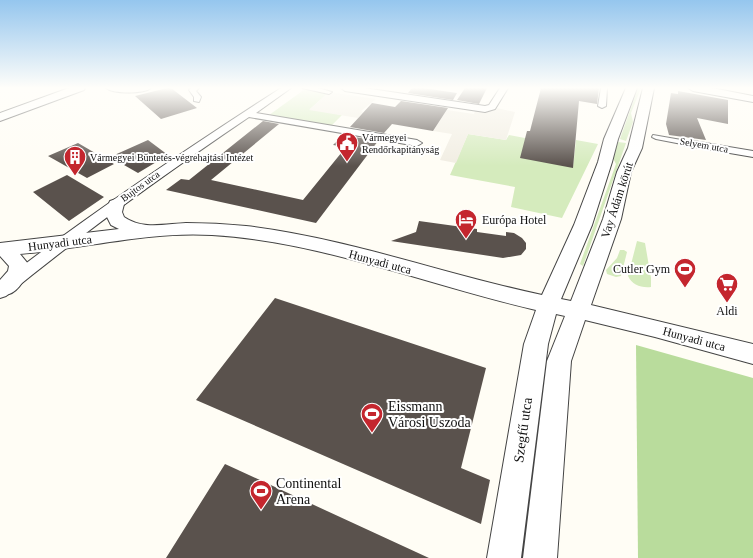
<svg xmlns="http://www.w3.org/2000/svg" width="753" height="558" font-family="'Times New Roman',serif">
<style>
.green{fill:#d5ebbd}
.forest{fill:#b9dc9c}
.plaza{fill:#f1ede2}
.building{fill:#5a524d}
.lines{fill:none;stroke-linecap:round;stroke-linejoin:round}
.pedestrian-casing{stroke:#444;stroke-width:2}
.minor-casing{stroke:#444;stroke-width:2}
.tertiary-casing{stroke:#444;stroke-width:2}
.pedestrian{fill:#fff;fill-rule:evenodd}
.minor{fill:#fff;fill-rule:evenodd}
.tertiary{fill:#fff;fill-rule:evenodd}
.labels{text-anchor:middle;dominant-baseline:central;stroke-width:4;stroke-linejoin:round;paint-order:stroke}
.far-poi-label{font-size:10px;fill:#111;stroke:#fff;text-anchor:start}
.far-street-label{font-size:10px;fill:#111;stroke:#fff}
.street-label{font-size:12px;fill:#111;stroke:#fff}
.poi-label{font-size:12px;fill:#111;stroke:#fff;text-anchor:start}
.near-poi-label{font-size:14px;fill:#111;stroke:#fff;text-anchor:start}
.near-street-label{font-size:14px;fill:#111;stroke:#fff}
</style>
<rect width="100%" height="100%" fill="#fffdf5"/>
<path class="green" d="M 638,88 L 641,88 L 631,113 L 633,122 L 626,141 L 620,139 Z
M 305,89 L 329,92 L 310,109 L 342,115 L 328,129 L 265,118 Z
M 468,134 L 506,140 L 509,135 L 525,138 L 573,167 L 576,140 L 598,144 L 562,218 L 511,207 L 515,187 L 450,175 Z
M 618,142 L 626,143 L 583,266 L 580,264 L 616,164 L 613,158 Z
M 637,241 L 645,243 L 651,278 L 651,287 C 641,288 632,285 628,276 Z
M 620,250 L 624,250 L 627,252 L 621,276 L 616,277 L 607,274 L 606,270 L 617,258 Z"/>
<path class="forest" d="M 636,345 L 753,378 L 753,558 L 638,558 Z"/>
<path class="plaza" d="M 329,92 L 376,99 L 361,111 L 363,112 L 358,118 L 309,110 Z
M 492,107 L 515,112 L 506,140 L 468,134 L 456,163 L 440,160 L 452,134 L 433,131 L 447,110 L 474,114 L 476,109 Z"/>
<path class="building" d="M 167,88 L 171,88 L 197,108 L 161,119 L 135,96 Z
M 412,88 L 423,88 L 457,93 L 453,100 L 408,93 Z
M 465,88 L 487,88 L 479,104 L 457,100 Z
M 541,88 L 599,88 L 597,104 L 579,101 L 573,168 L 520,158 L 527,131 L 530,131 Z
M 678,91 L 728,100 L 728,124 L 697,118 L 706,140 L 669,135 L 666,124 L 671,93 L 678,94 Z
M 401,101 L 448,108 L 433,131 L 392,124 L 384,133 L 350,127 L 372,103 L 395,107 Z
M 263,121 L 279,124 L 211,180 L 303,200 L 346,147 L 333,145 L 343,135 L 378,141 L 316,223 L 166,190 L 181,179 L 189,180 Z
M 148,140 L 168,155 L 138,173 L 110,157 Z
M 78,143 L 114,164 L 87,178 L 48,156 Z
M 67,175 L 104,197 L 69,221 L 33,192 Z
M 419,221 L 477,229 L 477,232 L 506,236 L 506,232 L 514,233 L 522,238 L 526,243 L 526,249 L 521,255 L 503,258 L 391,241 L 416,232 Z
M 275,298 L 486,368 L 461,468 L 490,480 L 481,524 L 196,400 Z
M 225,464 L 429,558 L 166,558 Z"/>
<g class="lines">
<g class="pedestrian-casing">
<path id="pedestrian" d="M 191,88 L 199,88 L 196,91 L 201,97 L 199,102 L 194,101 L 194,97 L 189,90 Z
M 302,88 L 318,88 L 332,92 L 329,94 Z
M 601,88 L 607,88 L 606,106 L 602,108 L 598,106 Z
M 653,135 L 687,141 L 691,143 L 687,145 L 656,139 L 652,137 Z"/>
</g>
<g class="minor-casing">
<path id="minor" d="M 106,88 L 151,88 C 144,94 113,94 106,88 Z
M 281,88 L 291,88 L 256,113 L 417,140 L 422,143 L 417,146 L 249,117 C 165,174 84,232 6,296 L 0,298 L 0,283 C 91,213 185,150 281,88 Z
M 341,88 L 364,88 L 485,106 L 489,105 L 500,88 L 508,88 L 495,109 L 485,112 L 345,91 Z
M 687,140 L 753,151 L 753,157 L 683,145 L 682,143 Z"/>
</g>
<g class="tertiary-casing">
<path id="tertiary" d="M 69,88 L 85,88 L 84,90 L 0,121 L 0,113 Z
M 626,88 L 637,88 L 618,139 L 612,162 L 592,225 L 561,299 L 571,301 L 603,219 L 617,172 L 628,148 L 643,88 L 654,88 L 642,148 L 631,172 L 621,219 L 591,305 L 753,344 L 753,364 L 655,337 L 585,320 L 571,361 L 557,558 L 523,558 L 547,361 L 565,316 L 556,314 L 548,344 L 521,558 L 487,558 L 524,344 L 536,310 C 428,285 323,242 212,235 C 147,231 84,249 20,254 L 29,265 C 27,278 15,299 0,294 L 0,280 L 8,271 L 9,266 L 0,256 L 0,243 L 119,229 L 111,225 L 105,213 L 110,201 L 116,199 L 122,201 L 124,204 L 122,212 L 124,217 C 143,230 164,224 186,223 C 206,223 226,224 246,226 C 347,238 443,274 542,295 L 574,225 L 598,162 L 604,139 Z
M 688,88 L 712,88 L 753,96 L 753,102 L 693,91 Z"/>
</g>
<use href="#pedestrian" class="pedestrian"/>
<use href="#minor" class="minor"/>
<use href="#tertiary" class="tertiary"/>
</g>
<linearGradient id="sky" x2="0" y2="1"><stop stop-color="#95c6ee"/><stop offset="0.53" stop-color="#fffefa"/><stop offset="1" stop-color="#fffefa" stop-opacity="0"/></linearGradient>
<rect width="753" height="166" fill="url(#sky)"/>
<defs>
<g id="civic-pin" transform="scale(1.15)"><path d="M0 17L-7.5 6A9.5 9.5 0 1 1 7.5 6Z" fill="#c4262e" stroke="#fff"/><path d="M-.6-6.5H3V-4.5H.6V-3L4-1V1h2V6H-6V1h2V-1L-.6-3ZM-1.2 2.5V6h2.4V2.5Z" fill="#fff"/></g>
<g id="building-pin" transform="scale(1.15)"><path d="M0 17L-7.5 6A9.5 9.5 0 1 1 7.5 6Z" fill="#c4262e" stroke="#fff"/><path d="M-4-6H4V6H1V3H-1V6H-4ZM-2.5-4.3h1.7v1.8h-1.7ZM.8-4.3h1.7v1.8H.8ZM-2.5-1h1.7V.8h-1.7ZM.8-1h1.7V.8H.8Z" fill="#fff"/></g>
<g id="hotel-pin" transform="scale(1.15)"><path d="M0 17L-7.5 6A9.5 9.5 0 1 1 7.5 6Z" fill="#c4262e" stroke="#fff"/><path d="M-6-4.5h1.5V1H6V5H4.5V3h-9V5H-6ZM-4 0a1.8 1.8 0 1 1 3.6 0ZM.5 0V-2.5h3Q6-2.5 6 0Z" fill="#fff"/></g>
<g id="stadium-pin" transform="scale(1.15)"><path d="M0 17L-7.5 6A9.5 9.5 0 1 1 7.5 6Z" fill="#c4262e" stroke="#fff"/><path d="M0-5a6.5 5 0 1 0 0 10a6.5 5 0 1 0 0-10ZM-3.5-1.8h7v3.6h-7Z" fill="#fff"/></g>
<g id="supermarket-pin" transform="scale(1.15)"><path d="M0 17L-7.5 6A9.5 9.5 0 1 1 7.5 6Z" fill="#c4262e" stroke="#fff"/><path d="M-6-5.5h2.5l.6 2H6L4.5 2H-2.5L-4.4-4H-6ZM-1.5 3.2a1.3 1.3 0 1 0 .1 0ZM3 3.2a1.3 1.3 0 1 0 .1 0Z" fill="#fff"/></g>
</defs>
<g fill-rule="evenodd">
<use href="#civic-pin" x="347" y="143"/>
<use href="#building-pin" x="75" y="157"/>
<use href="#hotel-pin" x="466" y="220"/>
<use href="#stadium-pin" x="685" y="269"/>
<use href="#supermarket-pin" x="727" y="284"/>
<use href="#stadium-pin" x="372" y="414"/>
<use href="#stadium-pin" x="261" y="491"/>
</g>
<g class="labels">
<g class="far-poi-label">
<text x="362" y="137">Vármegyei<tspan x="362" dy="12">Rendőrkapitányság</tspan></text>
<text x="90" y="157">Vármegyei Büntetés-végrehajtási Intézet</text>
</g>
<g class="far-street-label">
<text transform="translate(704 145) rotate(10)">Selyem utca</text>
<text transform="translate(140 186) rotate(-36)">Bujtos utca</text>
</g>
<g class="street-label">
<text transform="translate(617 200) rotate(-72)">Vay Ádám körút</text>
<text transform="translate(60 243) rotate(-7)">Hunyadi utca</text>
<text transform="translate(380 262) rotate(15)">Hunyadi utca</text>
<text transform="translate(694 339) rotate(15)">Hunyadi utca</text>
</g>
<g class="poi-label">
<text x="482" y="220">Európa Hotel</text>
<text x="670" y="269" text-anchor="end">Cutler Gym</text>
<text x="727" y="311" text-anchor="middle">Aldi</text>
</g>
<g class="near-poi-label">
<text x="388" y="406">Eissmann<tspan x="388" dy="16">Városi Uszoda</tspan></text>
<text x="276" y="483">Continental<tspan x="276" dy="16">Arena</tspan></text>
</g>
<g class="near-street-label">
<text transform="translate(523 430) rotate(-82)">Szegfű utca</text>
</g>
</g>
</svg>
